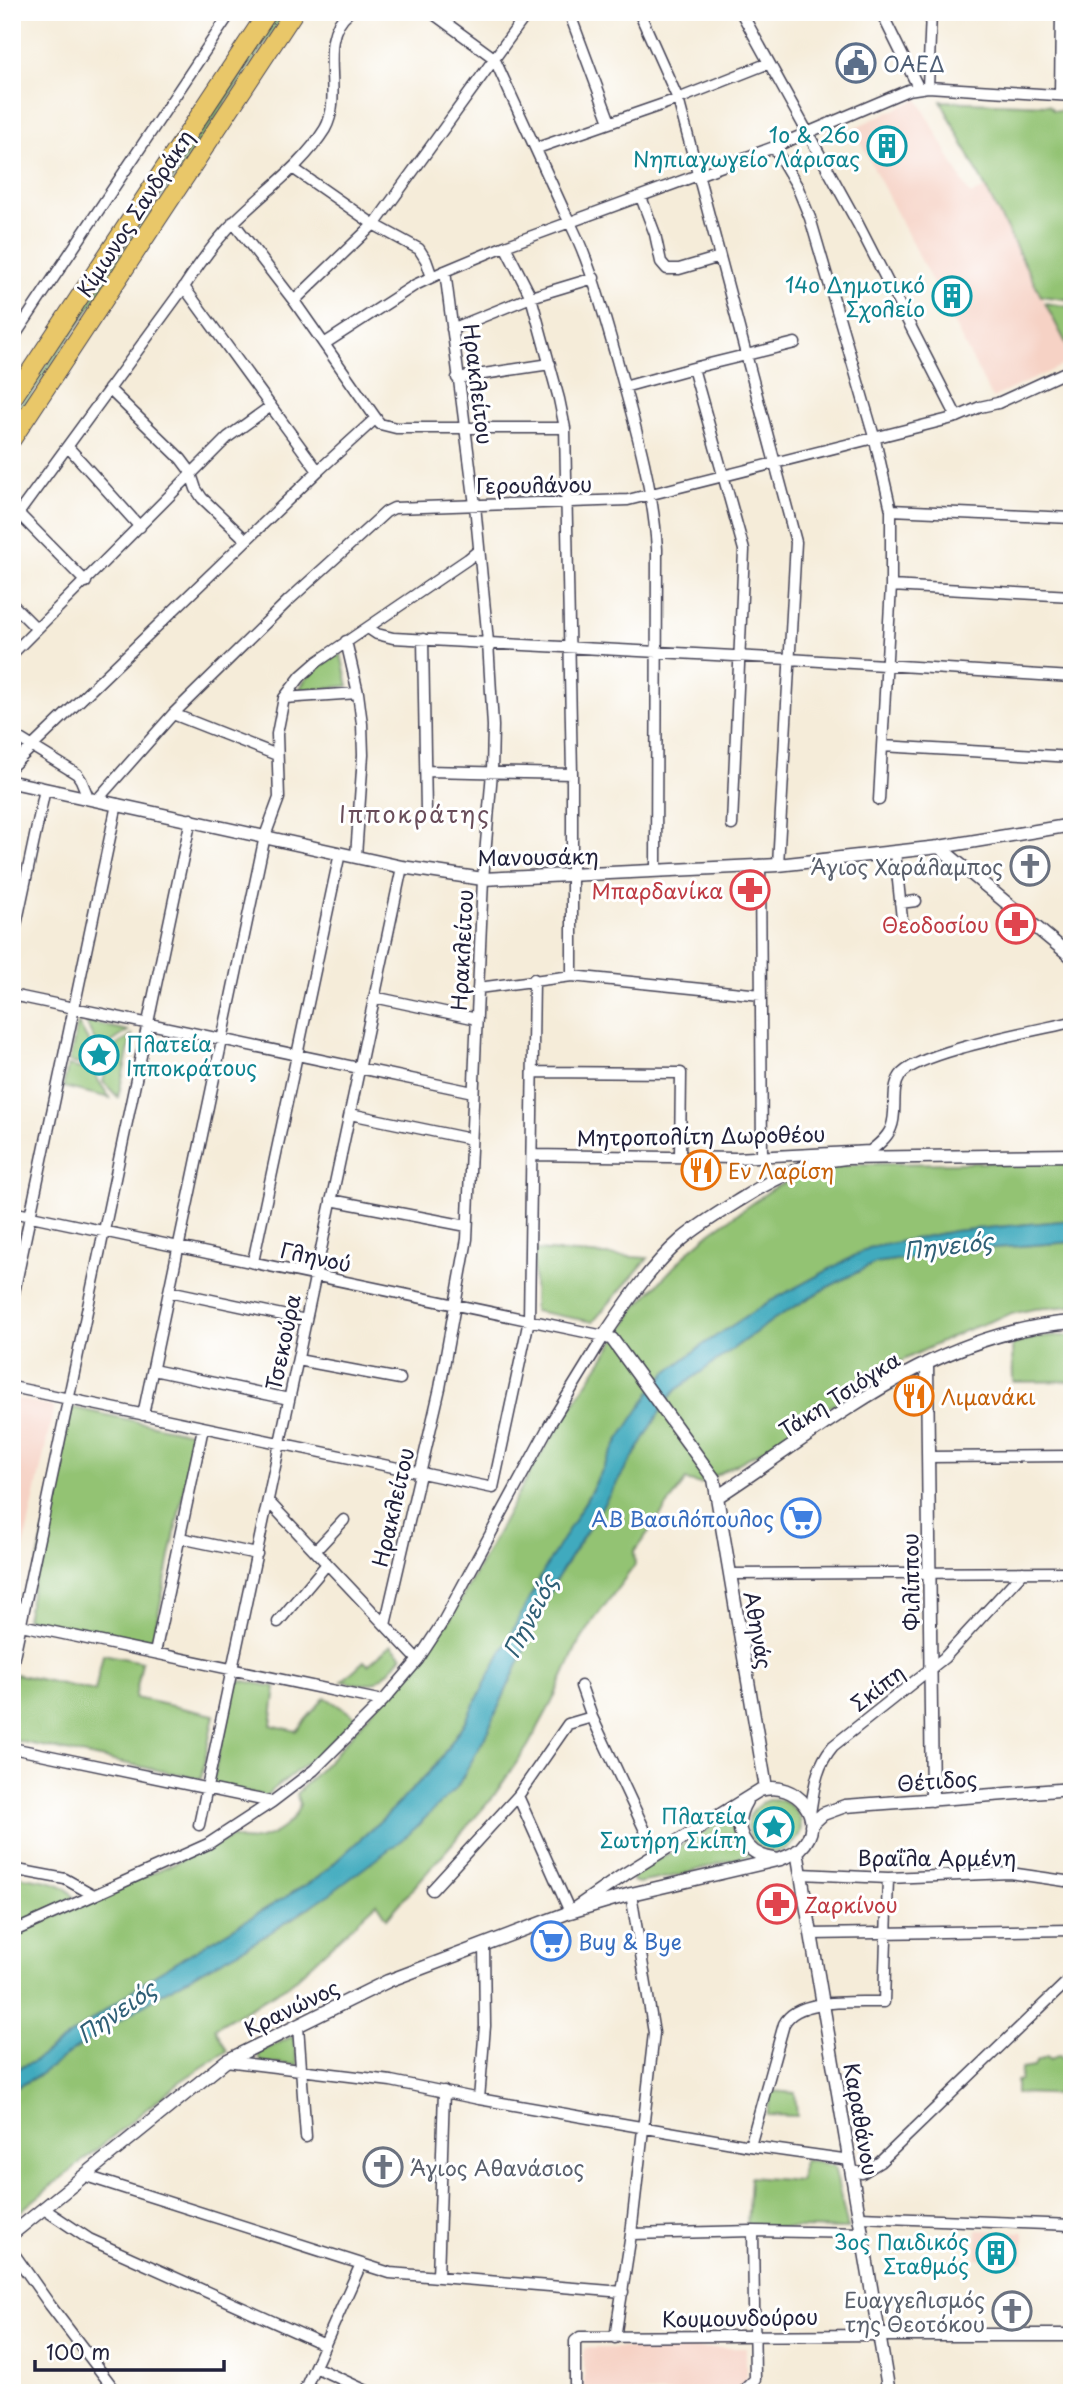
<svg xmlns="http://www.w3.org/2000/svg" width="1084" height="2405" font-family="'Playpen Sans',sans-serif">
<style>
.built{fill:#f6d2c5}
.green{fill:#93c373;stroke:#5a7257;stroke-width:2}
.water{fill:#3faabe;stroke:#30667c;stroke-width:2}
.lines{fill:none;stroke-linecap:round;stroke-linejoin:round}
.minor-casing{stroke:#424053;stroke-width:13}
.tertiary-casing{stroke:#424053;stroke-width:15}
.trunk-casing{stroke:#424053;stroke-width:20}
.minor{stroke:#fff;stroke-width:10}
.tertiary{stroke:#fff;stroke-width:12}
.trunk{stroke:#e9c769;stroke-width:18}
.labels{text-anchor:middle;dominant-baseline:central;stroke-width:6;stroke-linejoin:round;paint-order:stroke}
.service-label{font-size:21px;fill:#4e5e75;stroke:#fff;text-anchor:start}
.culture-label{font-size:21px;fill:#0d838f;stroke:#fff;text-anchor:end}
.street-label{font-size:21px;fill:#22223b;stroke:#fff}
.worship-label{font-size:21px;fill:#5b616d;stroke:#fff;text-anchor:end}
.health-label{font-size:21px;fill:#be3a42;stroke:#fff;text-anchor:end}
.food-label{font-size:21px;fill:#c56008;stroke:#fff;text-anchor:start}
.shop-label{font-size:21px;fill:#366cbe;stroke:#fff;text-anchor:end}
.neighbourhood-label{font-size:23px;letter-spacing:2px;fill:#694d5a;stroke:#fff}
.water-label{font-size:23px;font-style:italic;fill:#2f5f76;stroke:#fff}
</style>
<rect width="100%" height="100%" fill="#fff"/>
<filter id="ink" filterUnits="userSpaceOnUse"><feTurbulence type="fractalNoise" baseFrequency=".0143" numOctaves="2"/><feDisplacementMap in="SourceGraphic" scale="14" xChannelSelector="R" yChannelSelector="G"/><feConvolveMatrix kernelMatrix="1 2 1 2 8 2 1 2 1" color-interpolation-filters="sRGB"/></filter>
<filter id="wash" filterUnits="userSpaceOnUse"><feTurbulence type="fractalNoise" baseFrequency=".00686" numOctaves="4" result="noise"/><feDisplacementMap in="SourceGraphic" scale="28" xChannelSelector="R" yChannelSelector="G"/><feGaussianBlur stdDeviation="1.57" result="paint"/><feColorMatrix in="noise" values="0 0 0 0 0 0 0 0 0 0 0 0 0 0 0 0 0 1.4 0 .05"/><feComposite in="paint" operator="in"/></filter>
<g filter="url(#wash)">
<rect width="100%" height="100%" fill="#f5ecd9"/>
<path class="built" d="M 918,99 L 970,195 L 985,188 L 1072,355 L 1072,361 L 992,398 L 853,128 Z
M 12,1398 L 54,1407 L 12,1602 Z
M 977,2230 L 1024,2232 L 1024,2261 L 976,2259 Z
M 584,2348 L 746,2348 L 746,2383 L 736,2393 L 584,2393 Z"/>
<path class="green" d="M 279,12 L 286,12 L 12,425 L 12,416 Z
M 941,101 L 1049,105 L 1053,110 L 1072,111 L 1072,137 L 1066,137 L 1066,176 L 1072,177 L 1072,300 L 1041,296 Z
M 1045,303 L 1072,307 L 1072,354 L 1069,349 Z
M 341,654 L 348,686 L 299,691 C 304,676 326,660 341,654 Z
M 85,1021 L 128,1031 L 105,1047 L 97,1045 Z
M 78,1023 L 91,1046 L 87,1066 L 69,1062 Z
M 132,1035 L 118,1097 L 103,1082 L 111,1049 Z
M 68,1066 L 92,1071 L 110,1098 L 63,1087 Z
M 1072,1162 L 1072,1220 L 954,1231 L 869,1248 L 765,1304 L 707,1342 L 666,1373 L 618,1441 L 466,1720 L 436,1765 L 391,1811 L 319,1877 L 156,1974 L 33,2062 L 12,2071 L 12,1936 L 232,1837 C 258,1848 291,1830 300,1804 L 296,1794 L 334,1755 L 448,1623 L 534,1465 L 637,1306 L 691,1249 L 711,1232 L 778,1185 L 825,1167 L 864,1164 Z
M 1072,1242 L 1072,1306 L 1034,1309 L 1007,1315 L 964,1331 L 897,1363 L 765,1449 L 700,1484 L 686,1480 L 634,1552 L 635,1565 L 594,1620 L 576,1648 L 552,1702 L 528,1746 L 493,1797 L 387,1918 L 377,1903 L 290,1984 L 215,2028 L 227,2051 L 181,2081 L 12,2218 L 12,2090 L 41,2074 L 74,2050 L 165,1991 L 255,1942 L 311,1907 L 457,1787 L 484,1739 L 557,1578 L 637,1451 L 665,1403 L 676,1390 L 774,1319 L 828,1287 L 875,1263 L 955,1251 Z
M 534,1250 L 648,1258 L 593,1322 L 534,1311 Z
M 1072,1335 L 1072,1381 L 1013,1382 L 1012,1345 L 1035,1338 Z
M 70,1407 L 195,1434 L 152,1645 L 26,1619 Z
M 391,1645 L 402,1656 C 382,1680 375,1690 342,1681 L 364,1661 L 368,1665 Z
M 103,1654 L 142,1662 L 135,1698 L 214,1715 L 201,1779 L 12,1740 L 12,1686 L 15,1674 L 95,1691 Z
M 234,1679 L 276,1687 L 271,1725 L 296,1731 L 325,1697 L 356,1717 L 317,1755 L 265,1796 L 212,1786 Z
M 775,1799 C 809,1805 810,1846 775,1852 C 739,1849 738,1804 775,1799 Z
M 734,1813 C 732,1832 736,1842 752,1854 L 680,1875 L 638,1883 L 633,1881 L 634,1871 L 670,1853 Z
M 12,1875 C 32,1879 65,1879 74,1898 L 12,1927 Z
M 293,2036 L 298,2065 L 260,2062 L 258,2053 Z
M 1059,2055 L 1068,2067 L 1072,2067 L 1072,2095 L 1016,2093 L 1016,2081 L 1020,2080 L 1021,2069 L 1034,2067 L 1036,2062 L 1047,2057 L 1050,2060 Z
M 771,2091 L 795,2093 L 797,2116 L 767,2115 Z
M 804,2160 L 834,2166 L 848,2229 L 747,2227 L 750,2177 L 800,2181 Z"/>
<path class="water" d="M 1072,1220 L 1072,1242 L 955,1251 L 875,1263 L 828,1287 L 774,1319 L 676,1390 L 665,1403 L 637,1451 L 557,1578 L 484,1739 L 457,1787 L 408,1835 L 331,1893 L 255,1942 L 165,1991 L 74,2050 L 41,2074 L 12,2090 L 12,2071 L 33,2062 L 156,1974 L 319,1877 L 391,1811 L 436,1765 L 466,1720 L 544,1570 L 588,1497 L 618,1441 L 653,1388 L 666,1373 L 707,1342 L 765,1304 L 869,1248 L 954,1231 Z"/>
</g>
<g filter="url(#ink)">
<g class="lines">
<g class="minor-casing">
<path id="minor" d="M 431,12 L 494,58 L 565,213 C 590,259 602,309 617,360 C 634,422 653,485 657,549 L 656,871
M 569,12 L 610,122
M 639,12 L 678,99 L 796,542 L 778,865
M 741,12 L 858,224 L 957,417
M 881,12 L 918,87
M 928,87 L 931,12
M 1060,95 L 1061,12
M 774,147 L 797,186 L 810,218 L 875,440 L 891,510 L 891,586 L 879,800
M 537,148 L 678,99 L 769,63
M 294,169 L 373,224 L 419,249 L 426,260 L 432,277
M 641,197 L 655,234 L 661,262 L 667,269 L 679,269 L 720,257
M 233,222 L 294,301 L 380,424 L 396,428 L 565,428
M 505,246 L 531,297 L 559,399 L 565,428 L 572,774 L 572,976
M 184,287 L 318,471
M 294,301 L 377,221 L 528,12
M 452,329 L 531,297 L 594,278
M 12,340 L 231,12
M 324,344 L 415,285 L 445,271 L 505,246 L 774,147 L 908,90 L 928,87 L 1072,96
M 693,368 L 744,550 L 732,825
M 457,378 L 550,364
M 624,387 L 693,368 L 795,343
M 109,389 L 181,459 L 190,471 L 196,489 L 202,498 L 246,540
M 68,447 L 140,527
M 891,510 L 1072,518
M 19,514 L 86,582
M 12,522 L 184,287 C 199,264 216,240 236,220 C 266,190 302,166 325,129 C 345,94 315,39 349,12
M 891,586 L 1072,596
M 12,604 L 37,629
M 368,628 L 377,634 L 393,638 L 789,659 L 1072,677
M 423,639 L 426,812
M 346,641 L 358,693 L 362,724 L 363,755 L 356,856
M 12,654 L 228,437 L 271,406
M 284,698 L 358,693
M 173,714 L 277,755
M 12,734 L 77,774 L 81,780 L 88,797
M 882,746 L 1072,757
M 12,766 L 318,471 L 376,418
M 427,771 L 572,774
M 97,800 L 173,714 L 289,600 L 386,512 L 394,508 L 628,500 L 957,417 L 980,407 L 998,403 L 1072,369
M 895,852 L 902,919
M 760,865 L 762,1157
M 900,903 L 916,901
M 12,944 L 45,789
M 478,988 L 572,976 L 761,995
M 12,995 L 473,1092
M 374,997 L 477,1019
M 533,1072 L 681,1073 L 680,1157
M 350,1114 L 471,1139
M 532,1155 L 736,1158 L 870,1151
M 865,1155 C 874,1148 887,1139 891,1128 C 898,1112 890,1091 900,1076 C 915,1052 1039,1030 1072,1022
M 331,1200 L 467,1226
M 12,1212 L 604,1336 L 550,1424 L 444,1620 L 418,1660 L 383,1701 L 314,1770 L 272,1802 L 208,1844 L 12,1932
M 253,1262 L 340,853
M 169,1291 L 306,1320
M 12,1302 L 117,804
M 298,1360 L 400,1379
M 153,1370 L 289,1399
M 12,1387 L 493,1488 L 529,1320 L 534,979
M 143,1415 L 265,836 L 279,798 L 277,734 L 284,698 L 301,676 L 317,662 L 468,559 L 479,550
M 928,1457 L 1072,1456
M 268,1501 L 418,1660
M 180,1538 L 257,1554
M 315,1551 L 344,1520
M 730,1574 L 1072,1572
M 278,1622 L 327,1564
M 21,1625 L 383,1701
M 385,1625 L 440,1388 L 467,1239 L 483,879 L 492,772 L 493,726 L 488,642 L 475,505 L 445,271
M 155,1653 L 203,1428
M 12,1666 L 191,819
M 581,1686 L 592,1717 L 656,1854
M 12,1748 L 272,1802
M 518,1796 L 570,1912
M 810,1814 C 814,1788 816,1766 833,1746 L 944,1658 L 1023,1572
M 199,1825 L 402,867
M 12,1869 L 65,1879 L 92,1894
M 801,1874 L 888,1878 L 1010,1873 L 1072,1882
M 432,1890 L 518,1796 L 568,1724 L 592,1717
M 811,1934 L 1072,1930
M 298,2026 L 306,2137
M 226,2061 L 391,2081 L 479,2099 L 750,2146 L 850,2160
M 479,2099 L 485,2026 L 484,1944
M 750,2146 L 784,2024 C 797,1997 857,2003 884,2002 L 888,1878
M 852,2171 L 862,2173 L 880,2162 L 1072,1977
M 86,2176 L 390,2273 L 623,2292
M 44,2209 L 89,2239 L 325,2345
M 860,2217 L 1072,2225
M 631,2234 L 753,2231 L 862,2233
M 12,2251 L 50,2305 L 117,2393
M 438,2277 L 444,2091
M 615,2338 L 631,2234 L 654,2033 L 631,1894
M 315,2367 L 371,2393
M 306,2386 L 321,2393
M 303,2393 L 361,2264
M 575,2393 L 575,2341 L 580,2337 L 880,2335
M 741,2393 L 755,2379 L 753,2231"/>
</g>
<g class="tertiary-casing">
<path id="tertiary" d="M 12,782 L 402,867 L 483,879 L 778,865 L 939,847 L 1072,825
M 939,847 L 1072,957
M 927,1363 L 932,1800
M 717,1497 C 829,1424 932,1333 1072,1322
M 766,1788 L 714,1479 L 612,1339 L 604,1336 C 627,1302 650,1267 681,1240 C 700,1224 722,1211 743,1198 C 776,1177 807,1162 846,1158 L 1072,1155
M 746,1801 C 730,1827 744,1855 774,1859
M 811,1825 L 823,1814 L 845,1806 L 1072,1789
M 797,1851 L 889,2393
M 12,2234 L 226,2061 L 388,1981 L 570,1912 L 631,1894 L 781,1859 C 787,1856 795,1854 800,1849 C 830,1820 796,1779 760,1790 L 625,1874 L 570,1912
M 880,2335 L 1072,2335"/>
</g>
<g class="trunk-casing">
<path id="trunk" d="M 12,399 L 268,12
M 12,439 L 294,12"/>
</g>
<use href="#minor" class="minor"/>
<use href="#tertiary" class="tertiary"/>
<use href="#trunk" class="trunk"/>
</g>
</g>
<defs>
<g id="civic-ring" transform="scale(2.0125)"><circle r="9.5" fill="#fff" stroke="#5c6f8a" stroke-width="1.5"/><path d="M-.6-6.5H3V-4.5H.6V-3L4-1V1h2V6H-6V1h2V-1L-.6-3ZM-1.2 2.5V6h2.4V2.5Z" fill="#5c6f8a"/></g>
<g id="building-ring" transform="scale(2.0125)"><circle r="9.5" fill="#fff" stroke="#0f9aa8" stroke-width="1.5"/><path d="M-4-6H4V6H1V3H-1V6H-4ZM-2.5-4.3h1.7v1.8h-1.7ZM.8-4.3h1.7v1.8H.8ZM-2.5-1h1.7V.8h-1.7ZM.8-1h1.7V.8H.8Z" fill="#0f9aa8"/></g>
<g id="church-ring" transform="scale(2.0125)"><circle r="9.5" fill="#fff" stroke="#6b7280" stroke-width="1.5"/><path d="M-1.2-6h2.4v3.5h3.3v2.4h-3.3V6h-2.4V-.1h-3.3v-2.4h3.3Z" fill="#6b7280"/></g>
<g id="pharmacy-ring" transform="scale(2.0125)"><circle r="9.5" fill="#fff" stroke="#e0444e" stroke-width="1.5"/><path d="M-2-6h4v4h4v4h-4v4h-4v-4h-4v-4h4Z" fill="#e0444e"/></g>
<g id="sight-ring" transform="scale(2.0125)"><circle r="9.5" fill="#fff" stroke="#0f9aa8" stroke-width="1.5"/><path d="M0-6L1.8-2.2L6-1.7L2.9 1.2L3.7 5.4L0 3.3L-3.7 5.4L-2.9 1.2L-6-1.7L-1.8-2.2Z" fill="#0f9aa8"/></g>
<g id="restaurant-ring" transform="scale(2.0125)"><circle r="9.5" fill="#fff" stroke="#e8710a" stroke-width="1.5"/><path d="M-5-6h1v4h1v-4h1v4h1v-4h1v5L-1.5 .5V6h-2V.5L-5-1ZM5-6V6H3V1.5H1.5Q1.5-4 5-6Z" fill="#e8710a"/></g>
<g id="supermarket-ring" transform="scale(2.0125)"><circle r="9.5" fill="#fff" stroke="#3f7fe0" stroke-width="1.5"/><path d="M-6-5.5h2.5l.6 2H6L4.5 2H-2.5L-4.4-4H-6ZM-1.5 3.2a1.3 1.3 0 1 0 .1 0ZM3 3.2a1.3 1.3 0 1 0 .1 0Z" fill="#3f7fe0"/></g>
</defs>
<g fill-rule="evenodd">
<use href="#civic-ring" x="856" y="63"/>
<use href="#building-ring" x="887" y="146"/>
<use href="#building-ring" x="952" y="296"/>
<use href="#church-ring" x="1030" y="866"/>
<use href="#pharmacy-ring" x="750" y="890"/>
<use href="#pharmacy-ring" x="1016" y="924"/>
<use href="#sight-ring" x="99" y="1055"/>
<use href="#restaurant-ring" x="701" y="1170"/>
<use href="#restaurant-ring" x="914" y="1396"/>
<use href="#supermarket-ring" x="801" y="1518"/>
<use href="#sight-ring" x="774" y="1827"/>
<use href="#pharmacy-ring" x="777" y="1904"/>
<use href="#supermarket-ring" x="551" y="1941"/>
<use href="#church-ring" x="383" y="2167"/>
<use href="#building-ring" x="996" y="2253"/>
<use href="#church-ring" x="1012" y="2311"/>
</g>
<g class="labels">
<g class="service-label">
<text x="883" y="63">ΟΑΕΔ</text>
</g>
<g class="culture-label">
<text x="860" y="134">1ο &amp; 26ο<tspan x="860" dy="24">Νηπιαγωγείο Λάρισας</tspan></text>
<text x="925" y="284">14ο Δημοτικό<tspan x="925" dy="24">Σχολείο</tspan></text>
<text x="126" y="1043" text-anchor="start">Πλατεία<tspan x="126" dy="24">Ιπποκράτους</tspan></text>
<text x="747" y="1815">Πλατεία<tspan x="747" dy="24">Σωτήρη Σκίπη</tspan></text>
<text x="969" y="2241">3ος Παιδικός<tspan x="969" dy="24">Σταθμός</tspan></text>
</g>
<g class="street-label">
<text transform="translate(134 213) rotate(-57)">Κίμωνος Σανδράκη</text>
<text transform="translate(479 384) rotate(83)">Ηρακλείτου</text>
<text transform="translate(534 484) rotate(-1)">Γερουλάνου</text>
<text transform="translate(538 856) rotate(-1)">Μανουσάκη</text>
<text transform="translate(461 950) rotate(-87)">Ηρακλείτου</text>
<text transform="translate(701 1135) rotate(-1)">Μητροπολίτη Δωροθέου</text>
<text transform="translate(316 1256) rotate(12)">Γληνού</text>
<text transform="translate(282 1342) rotate(-78)">Τσεκούρα</text>
<text transform="translate(839 1394) rotate(-33)">Τάκη Τσιόγκα</text>
<text transform="translate(392 1507) rotate(-77)">Ηρακλείτου</text>
<text transform="translate(910 1582) rotate(-91)">Φιλίππου</text>
<text transform="translate(759 1630) rotate(80)">Αθηνάς</text>
<text transform="translate(877 1687) rotate(-38)">Σκίπη</text>
<text transform="translate(937 1780) rotate(-4)">Θέτιδος</text>
<text x="937" y="1857">Βραΐλα Αρμένη</text>
<text transform="translate(291 2007) rotate(-26)">Κρανώνος</text>
<text transform="translate(862 2119) rotate(80)">Καραθάνου</text>
<text transform="translate(740 2317) rotate(-1)">Κουμουνδούρου</text>
</g>
<g class="worship-label">
<text x="1003" y="866">Άγιος Χαράλαμπος</text>
<text x="410" y="2167" text-anchor="start">Άγιος Αθανάσιος</text>
<text x="985" y="2299">Ευαγγελισμός<tspan x="985" dy="24">της Θεοτόκου</tspan></text>
</g>
<g class="health-label">
<text x="723" y="890">Μπαρδανίκα</text>
<text x="989" y="924">Θεοδοσίου</text>
<text x="804" y="1904" text-anchor="start">Ζαρκίνου</text>
</g>
<g class="food-label">
<text x="728" y="1170">Εν Λαρίση</text>
<text x="941" y="1396">Λιμανάκι</text>
</g>
<g class="shop-label">
<text x="774" y="1518">ΑΒ Βασιλόπουλος</text>
<text x="578" y="1941" text-anchor="start">Buy &amp; Bye</text>
</g>
<g class="neighbourhood-label">
<text x="415" y="813">Ιπποκράτης</text>
</g>
<g class="water-label">
<text transform="translate(948 1245) rotate(-7)">Πηνειός</text>
<text transform="translate(529 1616) rotate(-63)">Πηνειός</text>
<text transform="translate(116 2011) rotate(-35)">Πηνειός</text>
</g>
</g>
<rect width="1084" height="2405" fill="none" stroke="#fff" stroke-width="42"/>
<path d="M35 2360v10h189v-10" fill="none" stroke="#22223b" stroke-width="3.5"/>
<text x="46" y="2360" font-size="21" fill="#22223b" stroke="#ffffff" stroke-width="5" paint-order="stroke">100 m</text>
</svg>
